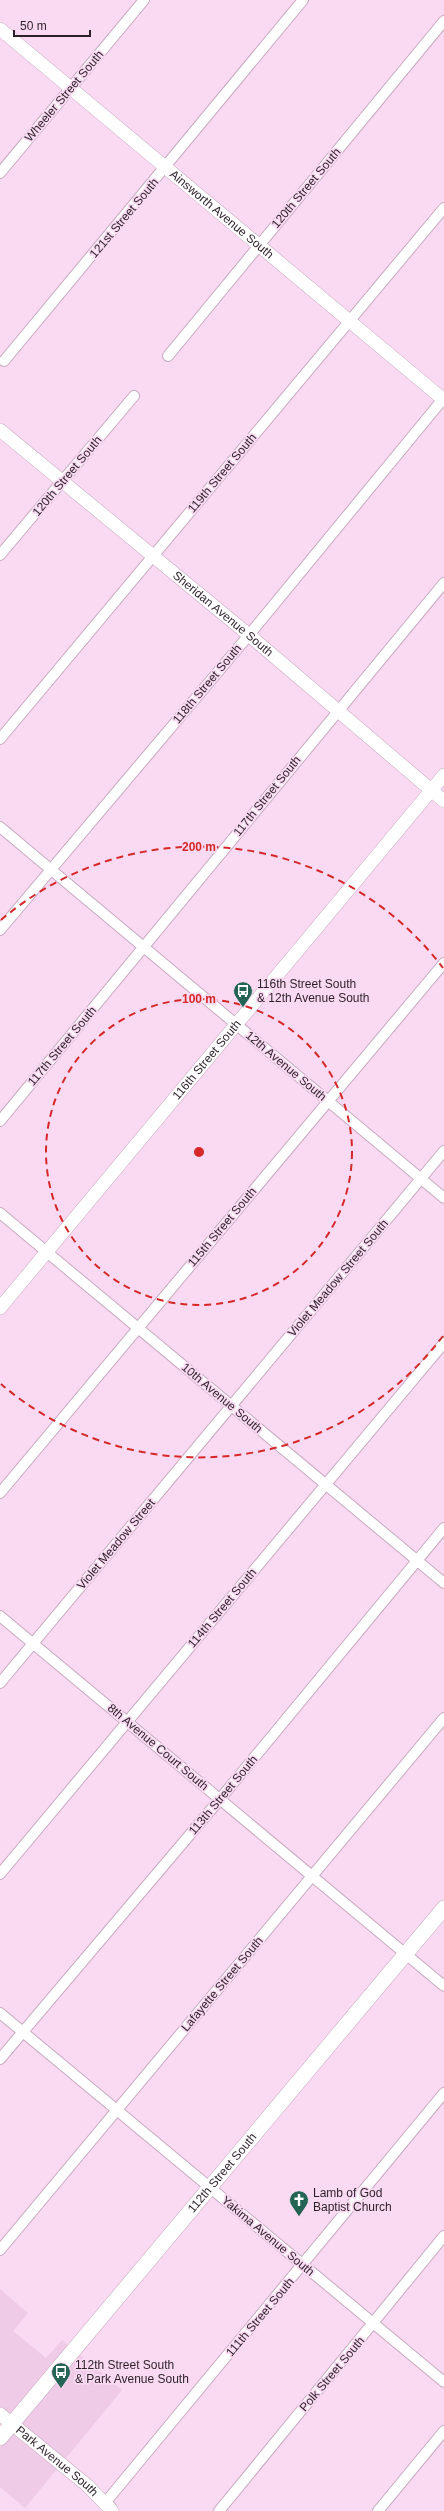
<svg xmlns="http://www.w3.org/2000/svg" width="444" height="2511" font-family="Arial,sans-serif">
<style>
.built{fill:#f0cbe8}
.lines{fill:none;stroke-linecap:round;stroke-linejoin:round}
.minor-casing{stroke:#c7a9c0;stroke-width:12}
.tertiary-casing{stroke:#c7a9c0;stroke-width:14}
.secondary-casing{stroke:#c7a9c0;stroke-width:16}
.minor{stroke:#fff;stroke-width:10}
.tertiary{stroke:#fff;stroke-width:13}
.secondary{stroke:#fff;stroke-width:15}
.ring{fill:none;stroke:#d62828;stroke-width:2;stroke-dasharray:7 5}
.labels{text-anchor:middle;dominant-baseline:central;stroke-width:3.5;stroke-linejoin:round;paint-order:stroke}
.street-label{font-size:12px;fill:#2b1f28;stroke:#f9daf2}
.poi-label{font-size:12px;fill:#2b1f28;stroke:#f9daf2;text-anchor:start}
.centre{fill:#d62828;stroke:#f9daf2;stroke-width:2}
.ring-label{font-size:12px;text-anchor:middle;font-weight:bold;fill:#d62828;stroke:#f9daf2;stroke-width:3.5;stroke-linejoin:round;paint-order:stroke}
</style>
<rect width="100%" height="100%" fill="#f9daf2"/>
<path class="built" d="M 0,2289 L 28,2313 L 13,2331 L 46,2358 L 62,2340 L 122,2390 L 25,2508 L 0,2487 Z"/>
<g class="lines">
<g class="minor-casing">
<path id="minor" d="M 0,173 L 144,0
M 168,356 L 444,21
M 4,361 L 303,0
M 0,555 L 134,396
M 0,739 L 444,208
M 0,827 L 444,1198
M 0,930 L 249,635 L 443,399
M 0,1121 L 444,583
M 0,1213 L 444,1583
M 0,1493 L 444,963
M 0,1616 L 444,1986
M 0,1683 L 444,1151
M 0,1874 L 444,1343
M 0,2013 L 444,2382
M 0,2059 L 220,1799 L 444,1528
M 0,2250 L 444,1718
M 111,2507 L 105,2503 L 444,2093
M 219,2511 L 444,2236
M 378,2511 L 444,2431"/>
</g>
<g class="tertiary-casing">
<g id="tertiary">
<path id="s1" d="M 0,29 L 444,400"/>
<path id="s2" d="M 0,430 L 249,635 L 444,801"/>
<path id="s3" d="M 0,1308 L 444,775"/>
<path id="s4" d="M 0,2414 L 88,2486 L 112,2511"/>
</g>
</g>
<g class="secondary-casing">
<g id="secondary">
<path id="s5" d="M 0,2438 L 444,1908"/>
</g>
</g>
<use href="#minor" class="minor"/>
<use href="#tertiary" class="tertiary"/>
<use href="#secondary" class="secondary"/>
</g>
<g class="ring">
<circle cx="199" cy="1152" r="153"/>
<path d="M443 1336A305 305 0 0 1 1 1384M1 920A305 305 0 0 1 443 968"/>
</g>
<defs>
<g id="bus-pin" transform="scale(1)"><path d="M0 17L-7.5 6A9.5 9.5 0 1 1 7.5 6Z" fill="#236454" stroke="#f9daf2"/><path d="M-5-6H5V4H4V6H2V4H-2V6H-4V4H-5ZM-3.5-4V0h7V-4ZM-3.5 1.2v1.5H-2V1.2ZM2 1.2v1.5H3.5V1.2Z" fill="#fff"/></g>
<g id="church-pin" transform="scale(1)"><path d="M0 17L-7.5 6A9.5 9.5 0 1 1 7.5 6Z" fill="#236454" stroke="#f9daf2"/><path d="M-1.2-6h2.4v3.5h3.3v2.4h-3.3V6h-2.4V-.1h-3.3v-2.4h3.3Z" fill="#fff"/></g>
</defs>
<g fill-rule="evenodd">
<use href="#bus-pin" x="243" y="991"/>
<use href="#church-pin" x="299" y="2200"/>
<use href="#bus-pin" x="61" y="2372"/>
</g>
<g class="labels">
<g class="street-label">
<text transform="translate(64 96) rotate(-50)">Wheeler Street South</text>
<text transform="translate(306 188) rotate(-50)">120th Street South</text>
<text stroke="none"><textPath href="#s1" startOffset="289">Ainsworth Avenue South</textPath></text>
<text transform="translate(124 218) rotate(-50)">121st Street South</text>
<text transform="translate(222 473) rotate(-50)">119th Street South</text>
<text transform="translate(67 476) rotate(-50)">120th Street South</text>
<text stroke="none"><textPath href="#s2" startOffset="289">Sheridan Avenue South</textPath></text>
<text transform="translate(207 684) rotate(-50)">118th Street South</text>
<text transform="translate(267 796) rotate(-51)">117th Street South</text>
<text transform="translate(62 1046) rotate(-50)">117th Street South</text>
<text stroke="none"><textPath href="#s3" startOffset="323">116th Street South</textPath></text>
<text transform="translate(286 1066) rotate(40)">12th Avenue South</text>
<text transform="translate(222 1227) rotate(-50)">115th Street South</text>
<text transform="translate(338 1278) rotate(-50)">Violet Meadow Street South</text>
<text transform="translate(222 1398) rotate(40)">10th Avenue South</text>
<text transform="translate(116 1544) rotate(-50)">Violet Meadow Street</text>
<text transform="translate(222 1608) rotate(-50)">114th Street South</text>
<text transform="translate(158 1747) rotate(40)">8th Avenue Court South</text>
<text transform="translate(223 1795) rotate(-50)">113th Street South</text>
<text transform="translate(222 1984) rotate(-50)">Lafayette Street South</text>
<text stroke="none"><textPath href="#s5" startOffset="346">112th Street South</textPath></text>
<text transform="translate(268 2236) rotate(40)">Yakima Avenue South</text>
<text transform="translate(260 2317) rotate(-50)">111th Street South</text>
<text transform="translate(332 2374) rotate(-50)">Polk Street South</text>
<text stroke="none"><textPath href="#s4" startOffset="74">Park Avenue South</textPath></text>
</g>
<g class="poi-label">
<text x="257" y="984">116th Street South<tspan x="257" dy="14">&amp; 12th Avenue South</tspan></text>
<text x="313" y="2193">Lamb of God<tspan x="313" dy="14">Baptist Church</tspan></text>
<text x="75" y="2365">112th Street South<tspan x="75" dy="14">&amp; Park Avenue South</tspan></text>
</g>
</g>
<circle cx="199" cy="1152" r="6" class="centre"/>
<g class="ring-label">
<text x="199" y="851">200 m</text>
<text x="199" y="1003">100 m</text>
</g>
<path d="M14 30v6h76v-6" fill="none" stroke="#2b1f28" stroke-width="2"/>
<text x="20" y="30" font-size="12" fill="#2b1f28" stroke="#f9daf2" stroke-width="3" paint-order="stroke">50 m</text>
</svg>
